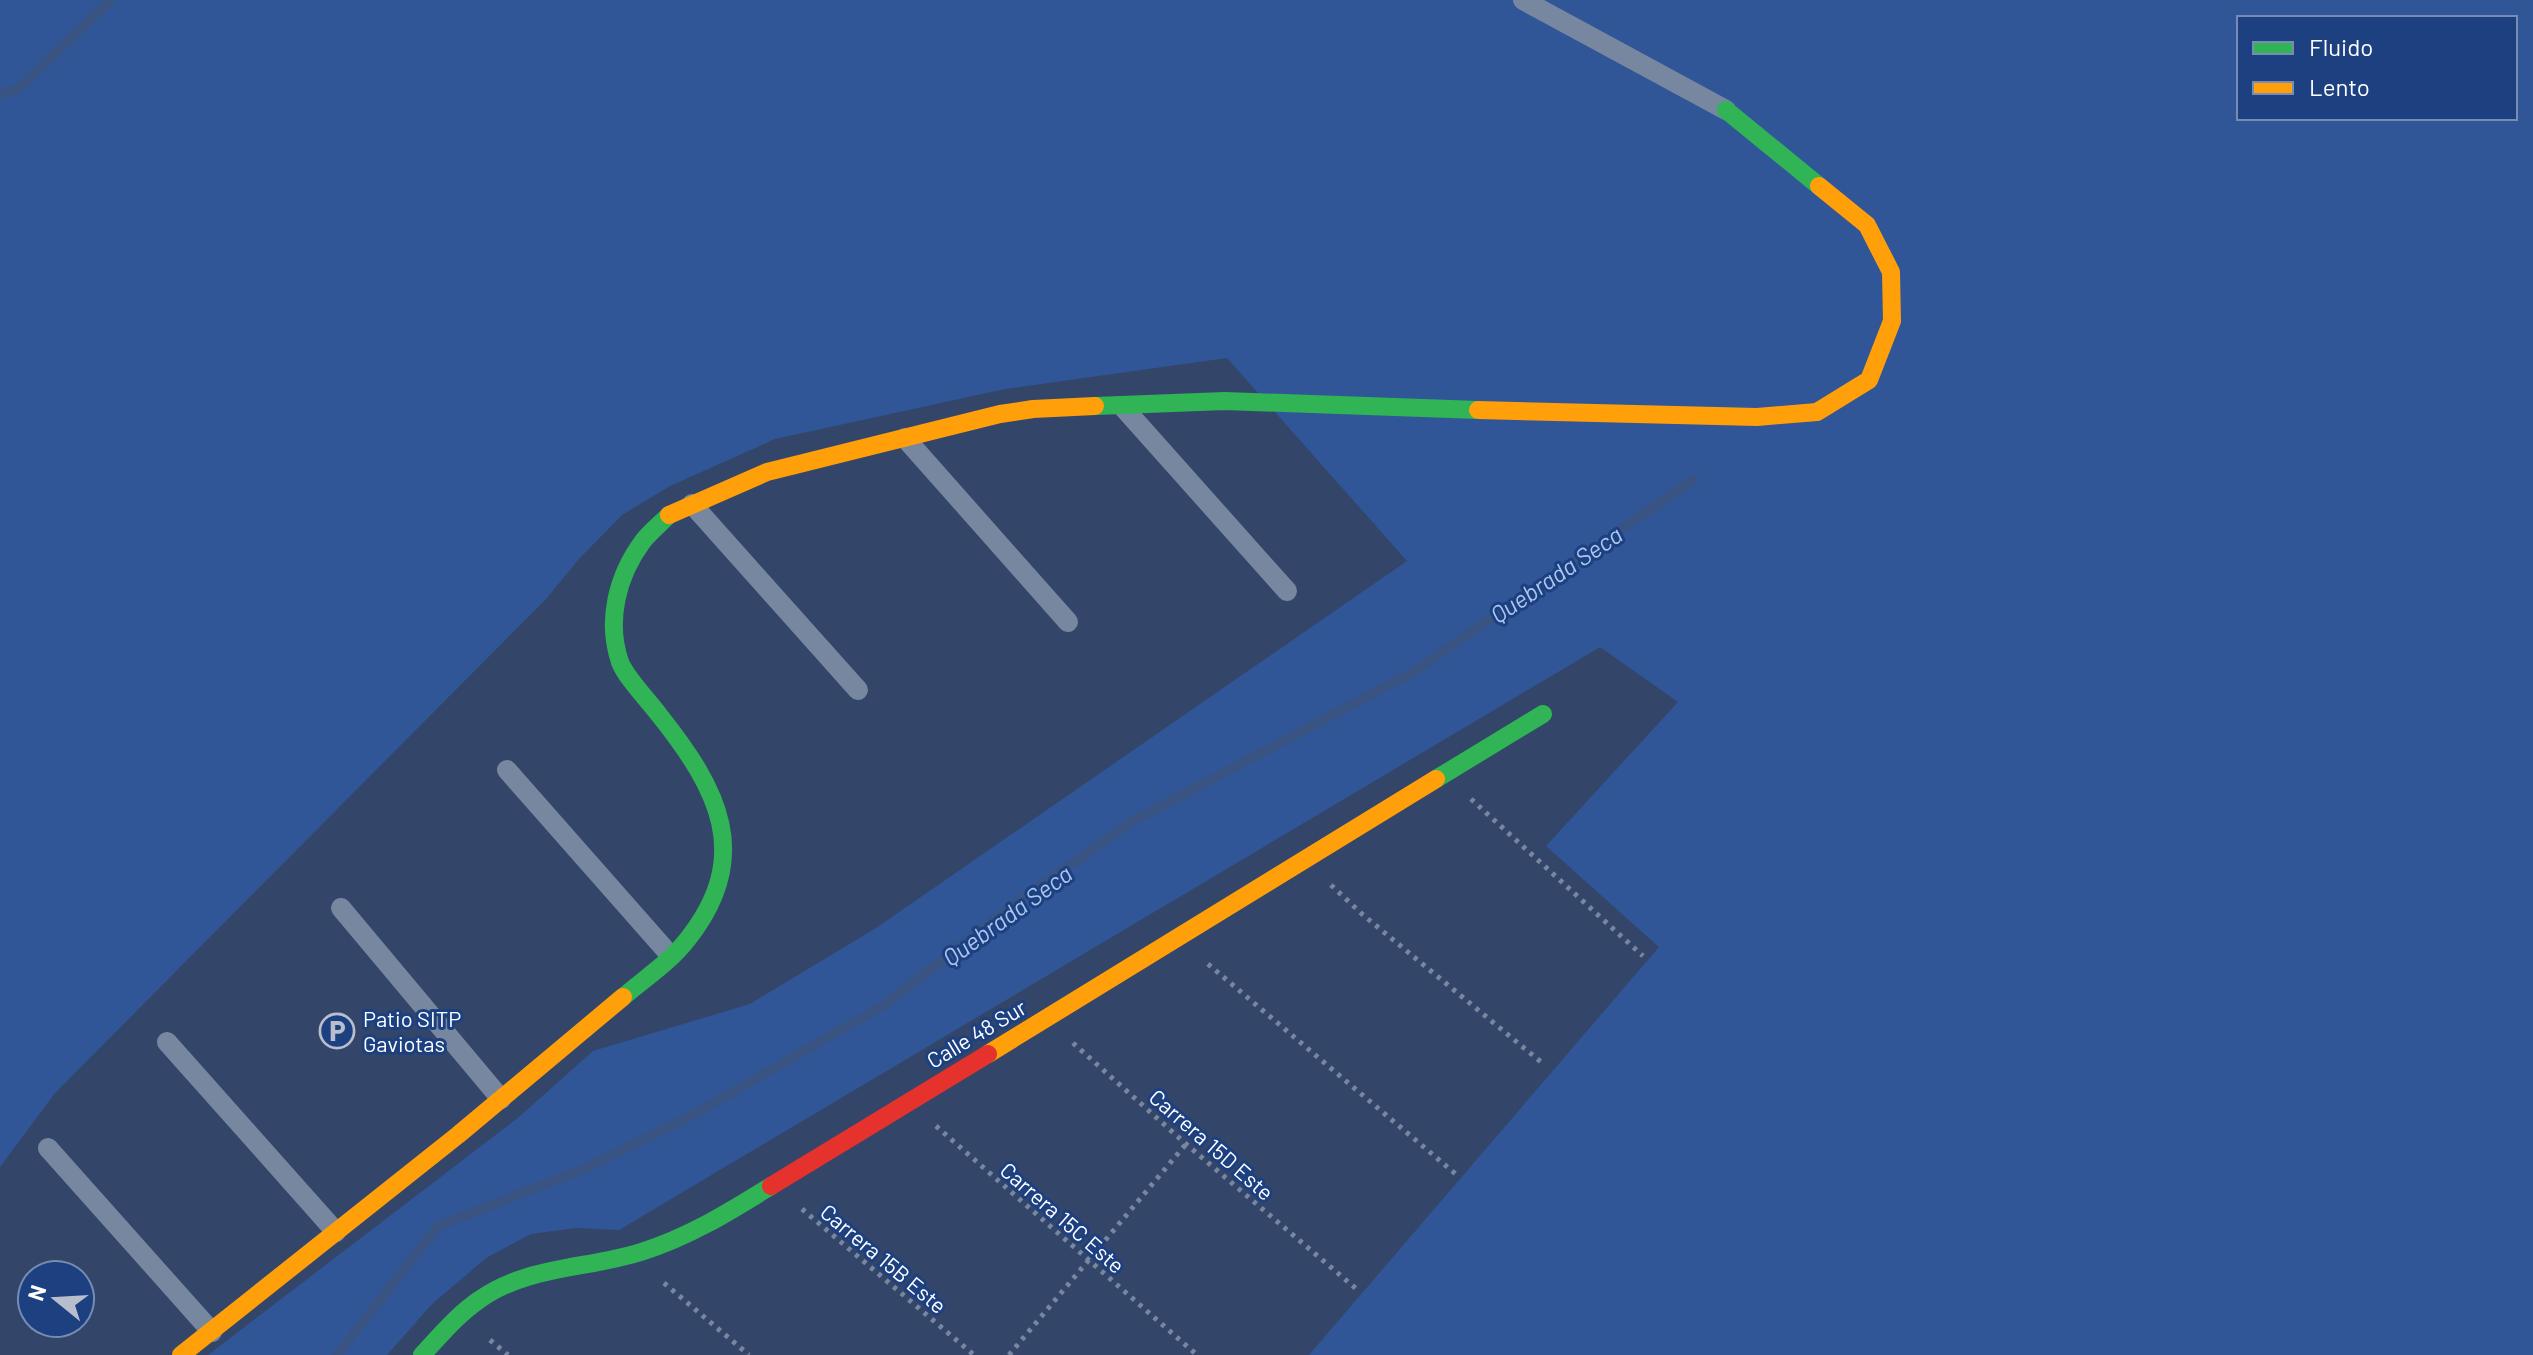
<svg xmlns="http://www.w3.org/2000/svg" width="2533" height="1355" font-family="Barlow,sans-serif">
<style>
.green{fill:#305698;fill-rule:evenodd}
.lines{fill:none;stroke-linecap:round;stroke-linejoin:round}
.stream{stroke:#395483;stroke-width:10}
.path{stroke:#7887a0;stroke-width:5;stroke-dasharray:4 6;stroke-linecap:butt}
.lane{stroke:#7887a0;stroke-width:20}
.fast{stroke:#30b455;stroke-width:18}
.slow{stroke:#ff9f0a;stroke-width:18}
.jam{stroke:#e5322d;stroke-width:18}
.labels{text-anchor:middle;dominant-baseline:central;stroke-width:6;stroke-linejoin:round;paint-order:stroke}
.poi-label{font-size:22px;fill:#fff;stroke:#1c4080;text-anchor:start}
.street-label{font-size:22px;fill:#fff;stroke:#1c4080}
.water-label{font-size:24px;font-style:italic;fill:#abc6f1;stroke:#1c4080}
</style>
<rect width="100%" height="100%" fill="#33466a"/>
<path class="green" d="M 0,0 L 2533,0 L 2533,1355 L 1309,1355 L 1659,947 L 1546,846 L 1678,702 L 1600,647 L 619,1230 L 576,1228 L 531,1234 L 486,1258 L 431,1305 L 387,1355 L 208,1355 L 519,1117 L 593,1051 L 750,1004 L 876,928 L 1407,561 L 1227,358 L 1005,389 L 775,439 L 670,486 L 622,515 L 579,559 L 546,599 L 55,1093 L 0,1167 ZM 2239,18 L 2515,18 L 2515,118 L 2239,118 Z"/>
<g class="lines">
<path class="stream" d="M 0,94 L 18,89 L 111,0
M 337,1355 L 438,1226 L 586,1168 L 689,1117 L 884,1005 L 1020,900 L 1133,821 L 1413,672 L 1693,480"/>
<path class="path" d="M 1471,799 L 1643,956
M 1331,885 L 1362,914 L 1541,1062
M 1208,964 L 1458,1176
M 1073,1043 L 1186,1144 L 1360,1292
M 936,1126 L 1197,1355
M 802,1209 L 974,1355
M 664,1283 L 749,1355
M 490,1340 L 508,1355
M 1009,1355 L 1186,1144"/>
<path class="lane" d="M 1523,0 L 1726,110
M 1122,406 L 1287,591
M 905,438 L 1068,622
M 692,504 L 858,690
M 507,770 L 670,955
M 341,908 L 501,1099
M 167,1042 L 336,1232
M 48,1148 L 212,1332"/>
<path class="fast" d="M 1726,110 L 1819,186
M 1095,406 L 1225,401 L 1478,410
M 1436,779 L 1543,714
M 623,997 C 644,979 670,962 687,940 C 754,856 718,789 660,716 C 649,701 626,678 620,662 C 606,621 617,576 643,541 C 650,532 660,524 669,515
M 422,1355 C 440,1336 457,1315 479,1300 C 526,1266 587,1269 641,1252 C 689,1237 729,1212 771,1186"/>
<path class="slow" d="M 1478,410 L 1757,417 L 1817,412 L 1869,380 L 1892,321 L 1891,272 L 1867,225 L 1819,186
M 669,515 L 767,472 L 1000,414 L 1033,409 L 1095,406
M 988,1054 L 1436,779
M 181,1355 L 458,1135 L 623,997"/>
<path class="jam" d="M 771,1186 L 988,1054"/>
</g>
<defs>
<g id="parking-ring" transform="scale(1.8)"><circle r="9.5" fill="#1c4080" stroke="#b8becb" stroke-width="1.5"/><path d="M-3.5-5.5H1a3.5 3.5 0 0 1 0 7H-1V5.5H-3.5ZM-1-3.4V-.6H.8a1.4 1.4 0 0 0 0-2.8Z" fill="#b8becb"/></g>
</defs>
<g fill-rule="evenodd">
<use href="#parking-ring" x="337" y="1031"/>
</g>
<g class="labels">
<g class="poi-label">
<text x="363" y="1018">Patio SITP<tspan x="363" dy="25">Gaviotas</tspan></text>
</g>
<g class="street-label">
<text transform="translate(976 1033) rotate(-31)">Calle 48 Sur</text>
<text transform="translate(1212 1144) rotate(41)">Carrera 15D Este</text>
<text transform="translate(1063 1217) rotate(41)">Carrera 15C Este</text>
<text transform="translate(884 1258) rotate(40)">Carrera 15B Este</text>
</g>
<g class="water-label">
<text transform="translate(1556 574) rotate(-34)">Quebrada Seca</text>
<text transform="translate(1007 915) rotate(-36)">Quebrada Seca</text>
</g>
</g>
<rect x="2237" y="16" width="280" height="104" fill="#1c4080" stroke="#778cb3" stroke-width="2"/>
<rect x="2253" y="42" width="40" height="12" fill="#30b455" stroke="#778cb3" stroke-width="2"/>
<text x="2309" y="56" font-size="24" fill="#ffffff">Fluido</text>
<rect x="2253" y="82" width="40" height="12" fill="#ff9f0a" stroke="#778cb3" stroke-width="2"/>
<text x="2309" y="96" font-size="24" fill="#ffffff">Lento</text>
<g transform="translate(56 1299) rotate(288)"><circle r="38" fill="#1c4080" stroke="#778cb3" stroke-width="2"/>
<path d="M0-6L14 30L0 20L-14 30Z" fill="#b8becb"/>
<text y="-12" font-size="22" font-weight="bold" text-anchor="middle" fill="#ffffff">N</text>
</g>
</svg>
